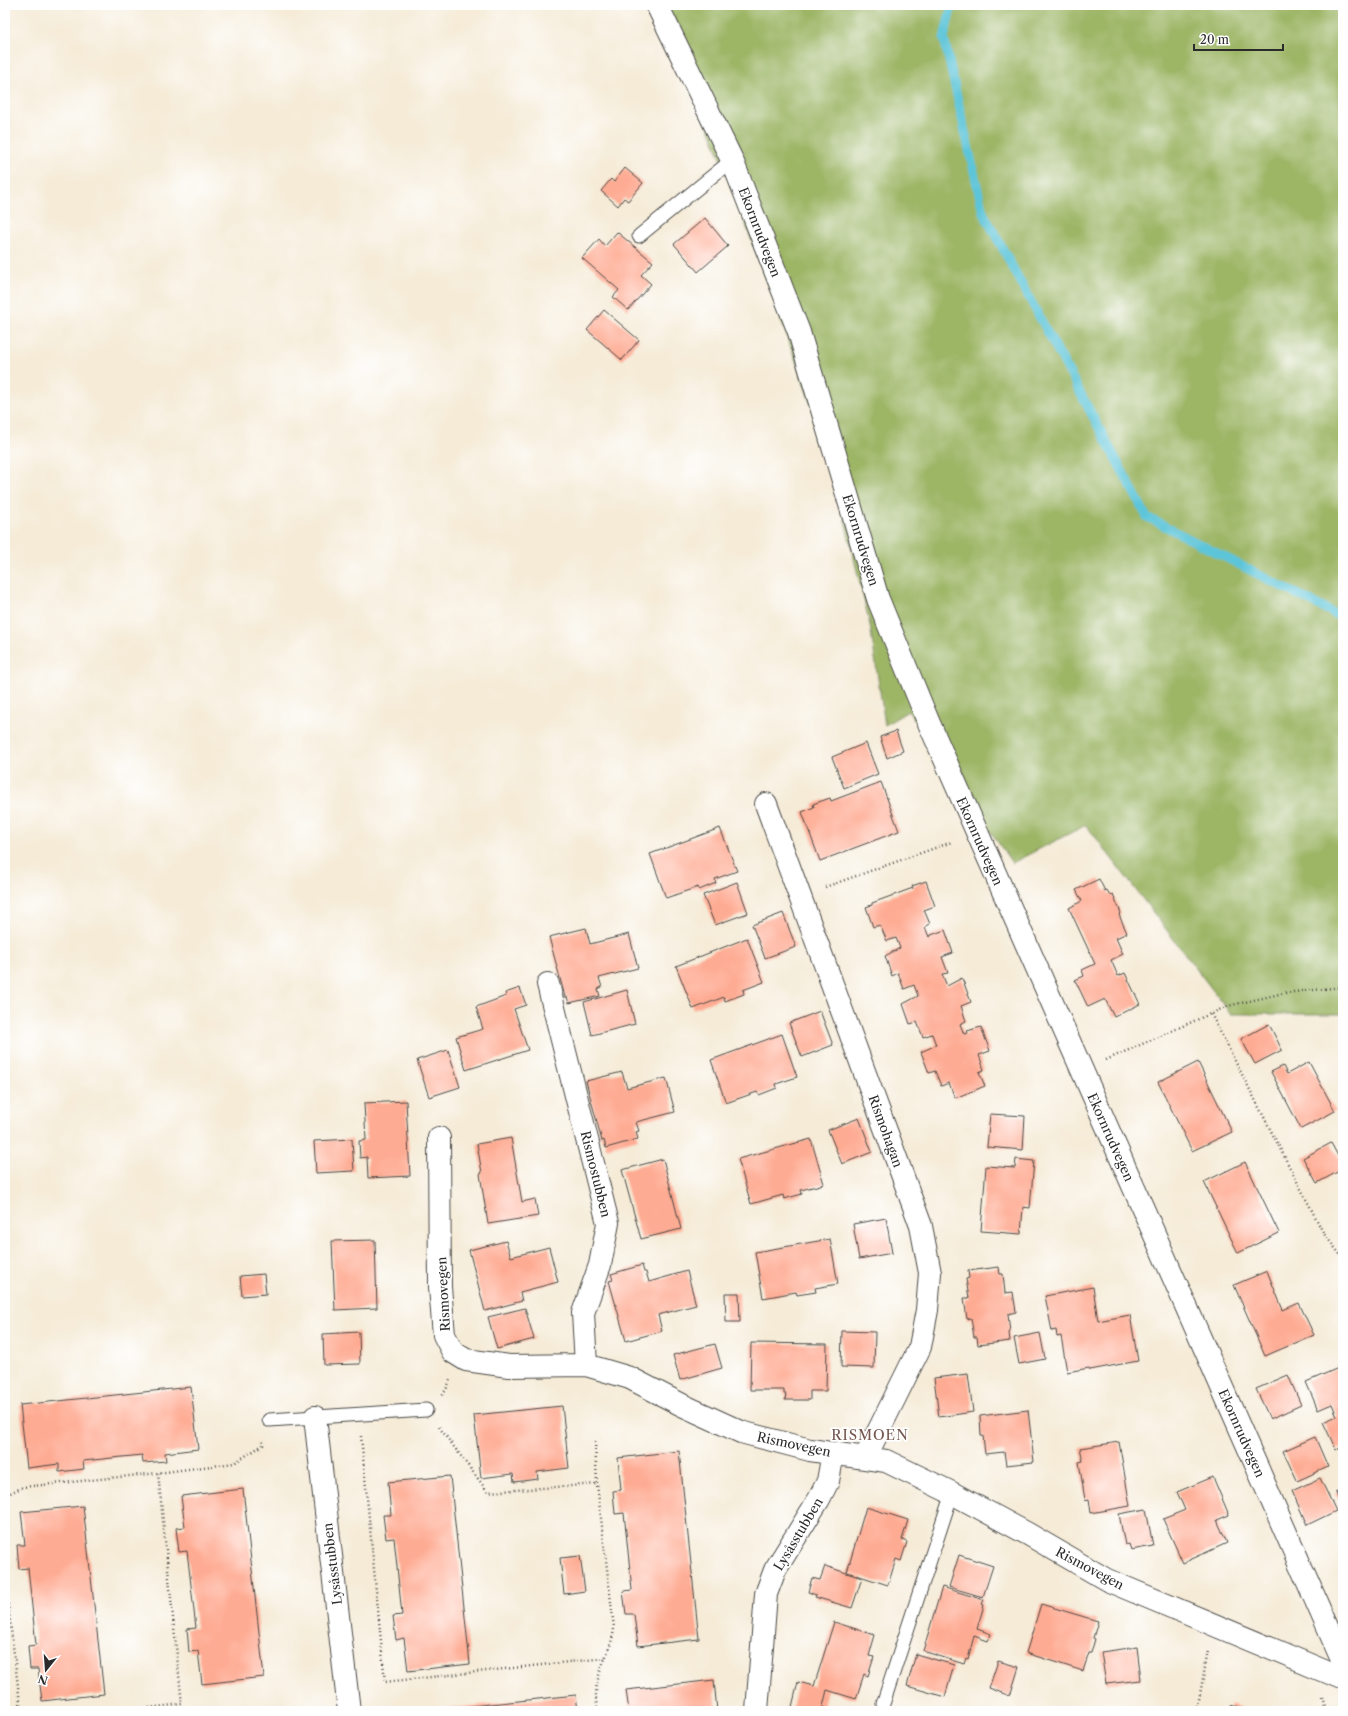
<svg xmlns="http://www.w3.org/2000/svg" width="1348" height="1716" font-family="'Libre Caslon Text',serif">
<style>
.forest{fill:#9db666;stroke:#647048}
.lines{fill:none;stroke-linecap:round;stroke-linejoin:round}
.stream{stroke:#5dc5d9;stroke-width:9}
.building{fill:#feab93}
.service-casing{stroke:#494845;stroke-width:15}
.minor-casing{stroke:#494845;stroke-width:24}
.secondary-casing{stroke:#494845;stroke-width:24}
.path{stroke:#494845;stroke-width:2.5;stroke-dasharray:1 3;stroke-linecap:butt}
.service{stroke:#fff;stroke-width:13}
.minor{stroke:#fff;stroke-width:22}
.secondary{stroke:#fff;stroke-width:22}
.labels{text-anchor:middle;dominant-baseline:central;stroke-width:3.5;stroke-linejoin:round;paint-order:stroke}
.street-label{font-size:13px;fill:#2b2b2b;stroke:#fff}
.neighbourhood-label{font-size:14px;letter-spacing:1px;fill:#75584f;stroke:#fff}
</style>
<rect width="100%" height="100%" fill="#fff"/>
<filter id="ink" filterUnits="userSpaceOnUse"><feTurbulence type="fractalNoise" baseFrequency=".025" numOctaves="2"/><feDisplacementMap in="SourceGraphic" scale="8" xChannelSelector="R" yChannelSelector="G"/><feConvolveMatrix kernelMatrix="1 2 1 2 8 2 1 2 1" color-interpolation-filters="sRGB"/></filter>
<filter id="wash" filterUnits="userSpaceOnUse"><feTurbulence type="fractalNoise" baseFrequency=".012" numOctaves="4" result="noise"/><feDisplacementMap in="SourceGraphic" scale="16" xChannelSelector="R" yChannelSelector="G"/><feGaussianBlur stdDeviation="0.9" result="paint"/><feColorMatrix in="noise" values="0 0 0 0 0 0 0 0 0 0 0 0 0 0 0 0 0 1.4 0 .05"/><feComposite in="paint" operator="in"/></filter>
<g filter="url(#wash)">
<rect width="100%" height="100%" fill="#f5ebd7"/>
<path class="forest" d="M 656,5 L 1343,5 L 1343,1014 L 1231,1014 L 1086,825 L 1012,863 L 908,711 L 885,725 L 870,625 L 829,455 L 774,300 L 715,143 Z"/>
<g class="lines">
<path class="stream" d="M 952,5 L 944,38 L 983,212 L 1147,517 L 1343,618"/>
</g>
<g id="blocks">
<path class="building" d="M 625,168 L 643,183 L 628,201 L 624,198 L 618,206 L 601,191 L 611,179 L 614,182 Z
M 705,218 L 728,246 L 698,272 L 674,244 Z
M 617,232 L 653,262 L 641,275 L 651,284 L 628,310 L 613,297 L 619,290 L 582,258 L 599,239 L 605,246 Z
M 604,310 L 639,340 L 622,360 L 587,330 Z
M 896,731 L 903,751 L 887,758 L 880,737 Z
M 866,743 L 878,774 L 844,788 L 832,757 Z
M 881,782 L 899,831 L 820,861 L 802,812 L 814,807 L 813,804 L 830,798 L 831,801 Z
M 720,828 L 737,871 L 715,879 L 716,883 L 699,890 L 698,887 L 666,898 L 650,854 Z
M 1099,879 L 1105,891 L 1107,890 L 1110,895 L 1113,894 L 1121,913 L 1119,915 L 1127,933 L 1116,938 L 1123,954 L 1111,960 L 1118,976 L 1125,973 L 1140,1004 L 1114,1017 L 1105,999 L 1088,1007 L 1075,980 L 1084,976 L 1082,970 L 1095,964 L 1069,908 L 1082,901 L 1076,890 Z
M 926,881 L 935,906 L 924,910 L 930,924 L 925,927 L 929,937 L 931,936 L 931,935 L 945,930 L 953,953 L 942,957 L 948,973 L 942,974 L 947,986 L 962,978 L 971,1002 L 961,1006 L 966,1021 L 960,1024 L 964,1034 L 968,1033 L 967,1031 L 981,1027 L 990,1051 L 979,1055 L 984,1070 L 979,1072 L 985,1086 L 955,1098 L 949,1083 L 941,1086 L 935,1071 L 929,1073 L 921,1052 L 936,1045 L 932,1034 L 923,1037 L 917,1022 L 910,1024 L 903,1004 L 918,996 L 914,985 L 904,989 L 898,973 L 892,976 L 885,956 L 900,948 L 896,938 L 887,941 L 880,925 L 873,927 L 866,907 L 872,905 L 872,903 L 913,888 L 912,886 Z
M 737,882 L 748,913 L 715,925 L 703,895 Z
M 783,913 L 796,947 L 765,958 L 752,925 Z
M 586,928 L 590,944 L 629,934 L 638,968 L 599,978 L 602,987 L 598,989 L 600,996 L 569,1003 L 567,997 L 565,997 L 549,937 Z
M 747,938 L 764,982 L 743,990 L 744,994 L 725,1001 L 724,997 L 693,1009 L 676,966 Z
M 520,988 L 526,1005 L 514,1009 L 528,1050 L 466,1070 L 456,1037 L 483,1029 L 476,1007 L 506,996 L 505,993 Z
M 627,990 L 635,1024 L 592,1035 L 584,1002 Z
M 820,1011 L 833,1045 L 802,1057 L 789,1023 Z
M 1269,1024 L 1282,1050 L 1255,1064 L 1241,1039 Z
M 782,1034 L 797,1077 L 776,1084 L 777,1088 L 759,1095 L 757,1092 L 726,1103 L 711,1060 Z
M 448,1050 L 460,1087 L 429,1097 L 417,1060 Z
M 1198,1062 L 1232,1132 L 1192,1151 L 1158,1082 Z
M 1309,1062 L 1335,1111 L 1301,1129 L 1271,1072 L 1283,1066 L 1287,1074 Z
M 622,1072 L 627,1088 L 666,1078 L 675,1112 L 636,1122 L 639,1131 L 636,1132 L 638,1139 L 606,1148 L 604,1140 L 602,1141 L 586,1081 Z
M 406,1101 L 410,1176 L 368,1178 L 367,1157 L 360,1158 L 359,1141 L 366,1140 L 364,1103 Z
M 990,1114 L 1025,1116 L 1023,1150 L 987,1147 Z
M 859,1118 L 872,1152 L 842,1164 L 828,1130 Z
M 511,1138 L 522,1202 L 535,1199 L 538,1216 L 488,1224 L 480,1174 L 482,1173 L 477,1144 Z
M 352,1139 L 354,1171 L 316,1173 L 314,1141 Z
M 811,1139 L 824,1184 L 801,1190 L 802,1194 L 784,1199 L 783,1195 L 751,1204 L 738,1159 Z
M 1331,1143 L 1343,1165 L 1343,1169 L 1317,1183 L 1303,1158 Z
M 663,1159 L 681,1229 L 641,1239 L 622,1170 Z
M 1016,1159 L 1034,1161 L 1030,1208 L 1023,1207 L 1021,1234 L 981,1231 L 986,1166 L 1015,1168 Z
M 1245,1162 L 1279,1233 L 1238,1253 L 1204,1182 Z
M 886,1218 L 892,1253 L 859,1259 L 853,1224 Z
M 830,1239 L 838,1284 L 815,1288 L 816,1292 L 797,1295 L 796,1292 L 763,1298 L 755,1252 Z
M 375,1240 L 377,1308 L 335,1310 L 332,1241 Z
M 506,1241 L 511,1257 L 549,1247 L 558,1282 L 520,1292 L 522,1301 L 485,1311 L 469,1250 Z
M 642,1265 L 644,1272 L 646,1272 L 649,1282 L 687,1271 L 696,1305 L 658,1315 L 662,1331 L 626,1341 L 609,1281 L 613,1280 L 611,1274 Z
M 999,1267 L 1000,1274 L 1003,1274 L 1005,1293 L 1013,1292 L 1016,1312 L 1008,1314 L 1010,1332 L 1009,1333 L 1010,1341 L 978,1345 L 977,1337 L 974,1337 L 971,1318 L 967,1319 L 964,1298 L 969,1298 L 966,1279 L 969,1278 L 968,1271 Z
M 1267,1271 L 1283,1310 L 1299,1303 L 1314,1335 L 1265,1356 L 1234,1285 Z
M 264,1274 L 266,1294 L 242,1296 L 240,1276 Z
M 1093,1287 L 1098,1321 L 1130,1315 L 1138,1361 L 1090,1370 L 1089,1368 L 1067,1372 L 1061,1336 L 1057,1337 L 1056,1330 L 1052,1331 L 1045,1296 Z
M 725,1293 L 739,1293 L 740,1322 L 726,1322 Z
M 525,1308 L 534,1339 L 497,1349 L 488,1317 Z
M 842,1331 L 875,1332 L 874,1368 L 841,1367 Z
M 359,1332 L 360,1364 L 324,1365 L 323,1334 Z
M 1040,1333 L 1045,1359 L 1019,1364 L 1014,1338 Z
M 751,1343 L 827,1344 L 826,1391 L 810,1391 L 810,1400 L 785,1400 L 786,1394 L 784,1394 L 784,1390 L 750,1390 Z
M 715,1344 L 722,1368 L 680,1380 L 673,1355 Z
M 1343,1366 L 1343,1447 L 1336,1450 L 1323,1422 L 1337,1416 L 1332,1404 L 1318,1410 L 1306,1382 Z
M 968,1374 L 973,1412 L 939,1417 L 934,1378 Z
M 1288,1375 L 1301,1405 L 1270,1419 L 1256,1389 Z
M 191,1387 L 198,1449 L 165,1453 L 166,1461 L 143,1463 L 142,1455 L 83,1461 L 84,1469 L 59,1472 L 59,1464 L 27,1468 L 20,1405 Z
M 562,1406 L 569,1468 L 537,1472 L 538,1479 L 514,1482 L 513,1474 L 481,1478 L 474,1415 Z
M 1028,1410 L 1034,1462 L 1006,1465 L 1004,1452 L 985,1454 L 983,1436 L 981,1436 L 980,1416 Z
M 1315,1437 L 1328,1467 L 1297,1481 L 1283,1451 Z
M 1119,1442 L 1130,1506 L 1091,1513 L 1089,1499 L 1085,1500 L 1079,1462 L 1083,1461 L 1080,1448 Z
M 679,1451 L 699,1639 L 638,1646 L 634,1614 L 626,1614 L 623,1591 L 632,1590 L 624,1513 L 615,1514 L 613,1491 L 621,1490 L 618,1458 Z
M 450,1476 L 470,1664 L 408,1671 L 404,1638 L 396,1640 L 393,1616 L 402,1615 L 394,1538 L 386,1539 L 383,1515 L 391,1515 L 388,1482 Z
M 1213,1477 L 1229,1515 L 1217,1520 L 1227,1543 L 1183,1563 L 1163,1519 L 1185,1510 L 1177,1492 Z
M 1320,1478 L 1336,1511 L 1307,1525 L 1292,1491 Z
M 243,1489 L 264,1677 L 202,1684 L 198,1651 L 189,1652 L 187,1629 L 196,1628 L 187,1551 L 179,1552 L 176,1528 L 185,1527 L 181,1496 Z
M 1343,1490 L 1343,1510 L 1336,1493 Z
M 83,1506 L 104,1694 L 42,1701 L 38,1669 L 30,1669 L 28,1646 L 36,1645 L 28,1568 L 19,1569 L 17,1545 L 25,1545 L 21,1512 Z
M 866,1507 L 908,1520 L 902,1540 L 907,1542 L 901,1561 L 896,1559 L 888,1585 L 847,1572 Z
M 1146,1509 L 1153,1546 L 1131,1550 L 1129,1544 L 1125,1545 L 1119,1514 Z
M 959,1555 L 993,1566 L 983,1597 L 949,1587 Z
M 580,1556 L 585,1591 L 564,1594 L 560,1558 Z
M 825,1566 L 862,1578 L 852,1608 L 815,1597 L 816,1595 L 808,1592 L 812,1578 L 820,1580 Z
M 942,1587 L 984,1600 L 982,1604 L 984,1605 L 977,1629 L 991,1634 L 988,1641 L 974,1636 L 968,1659 L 966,1658 L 964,1664 L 923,1651 Z
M 1041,1604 L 1098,1621 L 1093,1638 L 1095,1639 L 1091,1653 L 1089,1653 L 1083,1671 L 1026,1653 Z
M 834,1622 L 875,1635 L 869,1656 L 874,1657 L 868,1676 L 864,1674 L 856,1699 L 827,1690 L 822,1711 L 791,1711 L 798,1682 L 814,1686 Z
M 1137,1647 L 1141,1680 L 1106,1684 L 1101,1652 Z
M 916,1654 L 954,1665 L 945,1697 L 907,1686 Z
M 998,1661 L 1019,1667 L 1010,1696 L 989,1688 Z
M 714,1680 L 717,1711 L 629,1711 L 626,1690 Z
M 576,1695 L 578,1711 L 433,1711 L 433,1710 Z
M 1231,1705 L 1247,1711 L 1229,1711 Z"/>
</g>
</g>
<g filter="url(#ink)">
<use href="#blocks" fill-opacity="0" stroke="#494845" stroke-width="1"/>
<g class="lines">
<g class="service-casing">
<path id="service" d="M 639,236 L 732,160
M 269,1420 L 426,1410
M 883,1704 L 952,1493"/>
</g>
<g class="minor-casing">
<path id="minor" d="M 766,804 L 921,1226 L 930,1273 L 927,1310 L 920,1347 L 865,1458
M 548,984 L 608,1223 L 600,1265 L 583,1313 L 586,1365
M 439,1138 L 440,1287 L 444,1335 L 453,1352 L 466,1360 L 509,1366 L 586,1365 L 630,1378 L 682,1405 L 741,1432 L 810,1450 L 886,1461 L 952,1493 L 1028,1534 L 1107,1580 L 1343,1679
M 315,1417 L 349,1711
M 757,1711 L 766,1594 L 775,1570 L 819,1499 L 828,1481 L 833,1453"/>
</g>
<g class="secondary-casing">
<path id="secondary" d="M 657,5 L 732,160 L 799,332 L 878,599 L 928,721 L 1343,1662"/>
</g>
<path class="path" d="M 825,887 L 952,842
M 1211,1014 L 1324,1234 L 1343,1258
M 1106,1060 L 1228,1006 L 1284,993 L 1343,987
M 442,1395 L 446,1390 L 450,1380
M 439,1427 L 488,1492 L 597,1484
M 361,1436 L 385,1682 L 605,1658
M 595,1442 L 597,1484 L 614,1628 C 612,1647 602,1662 598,1679 C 595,1689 596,1701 597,1711
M 5,1498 L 6,1495 L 23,1487 L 158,1473 L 234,1463 L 263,1445 L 263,1441
M 5,1580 L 21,1711
M 1321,1698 L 1325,1711
M 121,1711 L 182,1704 L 158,1473
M 1197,1711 L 1208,1650"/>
<use href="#service" class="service"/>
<use href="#minor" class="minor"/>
<use href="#secondary" class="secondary"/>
</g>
</g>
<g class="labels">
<g class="street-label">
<text transform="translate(760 232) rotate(69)">Ekornrudvegen</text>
<text transform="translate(861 540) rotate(73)">Ekornrudvegen</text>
<text transform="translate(980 841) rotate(66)">Ekornrudvegen</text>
<text transform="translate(886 1131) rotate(70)">Rismohagan</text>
<text transform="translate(1111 1137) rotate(66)">Ekornrudvegen</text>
<text transform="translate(596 1174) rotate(76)">Rismostubben</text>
<text transform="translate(443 1294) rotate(-93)">Rismovegen</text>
<text transform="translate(1242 1433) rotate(66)">Ekornrudvegen</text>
<text transform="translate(794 1444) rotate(12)">Rismovegen</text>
<text transform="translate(798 1534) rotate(-59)">Lysåsstubben</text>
<text transform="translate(332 1564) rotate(-97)">Lysåsstubben</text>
<text transform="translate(1090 1568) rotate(28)">Rismovegen</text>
</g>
<g class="neighbourhood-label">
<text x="870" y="1435">RISMOEN</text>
</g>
</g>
<rect width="1348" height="1716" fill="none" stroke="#fff" stroke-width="20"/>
<g transform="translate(46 1670) rotate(197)" stroke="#ffffff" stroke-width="3" paint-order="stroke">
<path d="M0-3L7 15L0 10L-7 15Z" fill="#2b2b2b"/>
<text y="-6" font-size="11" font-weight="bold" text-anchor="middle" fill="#2b2b2b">N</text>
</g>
<path d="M1194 44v6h89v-6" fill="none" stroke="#2b2b2b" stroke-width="2"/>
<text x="1200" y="44" font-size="12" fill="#2b2b2b" stroke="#ffffff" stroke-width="3" paint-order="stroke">20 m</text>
</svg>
